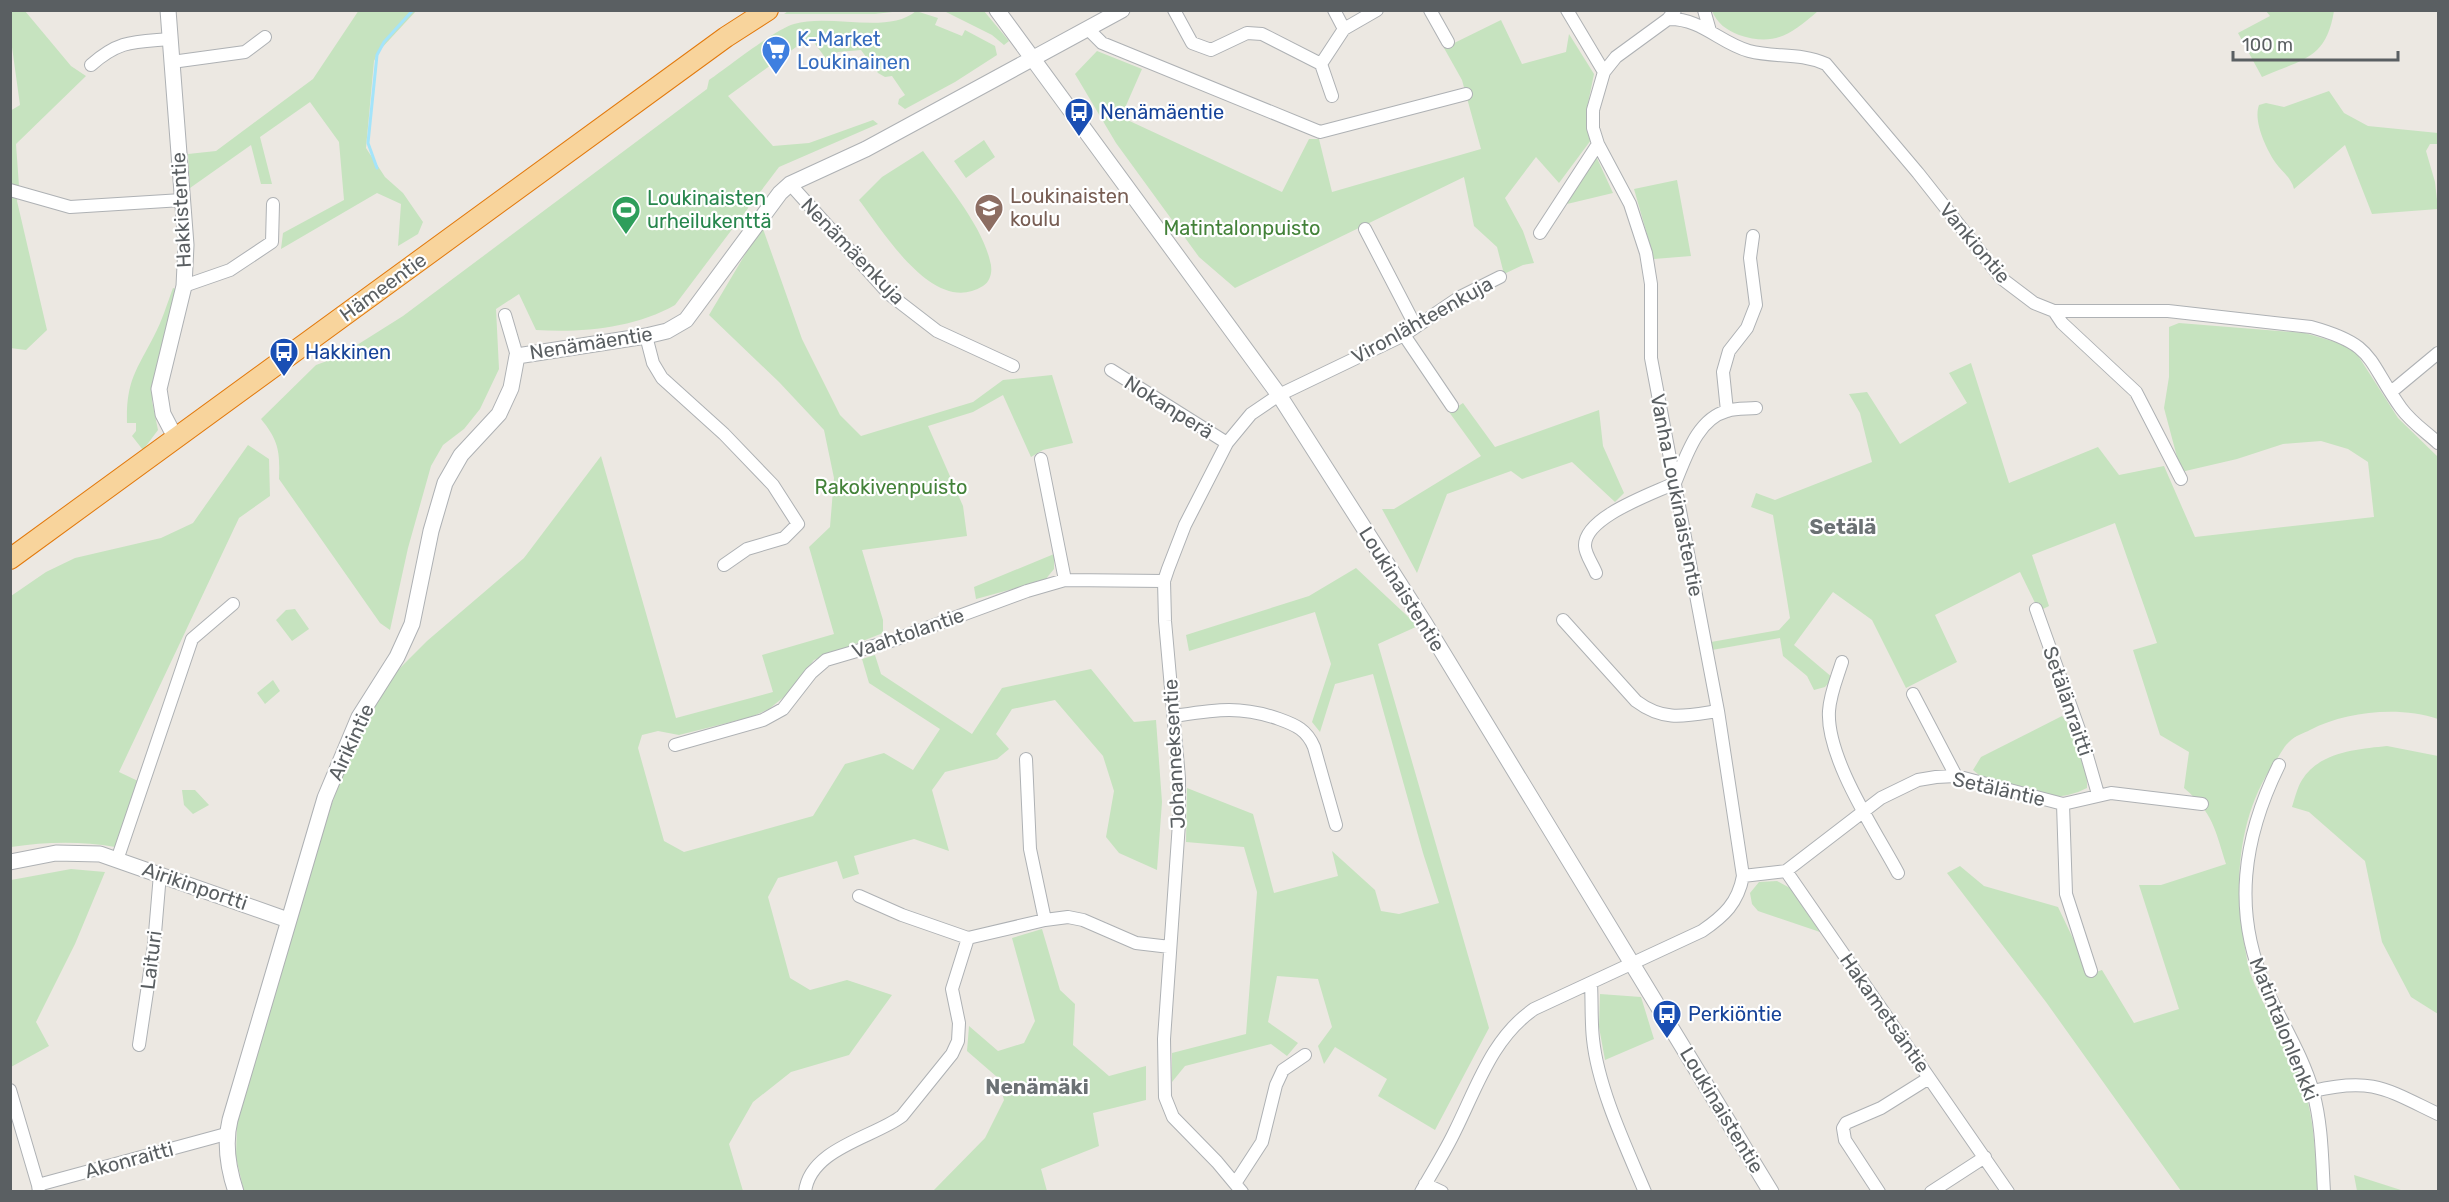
<svg xmlns="http://www.w3.org/2000/svg" width="2449" height="1202" font-family="Rubik,sans-serif">
<style>
.green{fill:#c6e3bf}
.lines{fill:none;stroke-linecap:round;stroke-linejoin:round}
.stream{stroke:#a4e4fa;stroke-width:3}
.minor-casing{stroke:#aeb1b4;stroke-width:14}
.tertiary-casing{stroke:#aeb1b4;stroke-width:17}
.trunk-casing{stroke:#e2790c;stroke-width:22}
.minor{stroke:#fff;stroke-width:12}
.tertiary{stroke:#fff;stroke-width:15}
.trunk{stroke:#f8d49c;stroke-width:20}
.labels{text-anchor:middle;dominant-baseline:central;stroke-width:4.5;stroke-linejoin:round;paint-order:stroke}
.shop-label{font-size:20px;fill:#366cbe;stroke:#fff;text-anchor:start}
.transit-label{font-size:20px;fill:#164399;stroke:#fff;text-anchor:start}
.education-label{font-size:20px;fill:#785e54;stroke:#fff;text-anchor:start}
.leisure-label{font-size:20px;fill:#27864d;stroke:#fff;text-anchor:start}
.street-label{font-size:20px;fill:#5a5f62;stroke:#fff}
.park-label{font-size:20px;fill:#438239;stroke:#fff}
.neighbourhood-label{font-size:21px;font-weight:bold;fill:#6b7174;stroke:#fff}
</style>
<rect width="100%" height="100%" fill="#ece8e2"/>
<path class="green" d="M 359,10 L 416,11 L 379,51 L 374,61 L 366,148 L 385,177 L 403,193 L 423,222 L 418,234 L 398,246 L 401,204 L 377,193 L 281,249 L 283,233 L 344,200 L 339,142 L 310,102 L 260,137 L 272,184 L 261,184 L 251,145 L 190,188 L 188,154 L 216,151 L 313,79 Z
M 10,11 L 25,11 L 71,66 L 86,76 L 16,144 L 19,186 L 17,201 L 47,330 L 26,350 L 10,348 L 10,111 L 20,105 L 11,40 Z
M 788,11 L 788,10 L 901,11 L 875,14 L 784,14 Z
M 916,11 L 938,18 L 935,25 L 962,36 L 965,30 L 995,46 L 997,55 L 955,82 L 905,109 L 898,104 L 899,99 L 905,95 L 892,76 L 885,77 L 878,73 L 861,50 L 838,52 L 827,60 L 810,37 L 728,96 L 773,146 L 809,143 L 873,120 L 878,124 L 779,167 L 675,305 C 635,328 581,333 536,330 L 519,294 L 496,309 L 499,369 L 480,409 L 464,429 L 443,445 L 431,466 L 408,548 L 390,630 L 380,623 L 279,479 C 280,452 279,441 261,419 L 316,365 L 338,357 L 403,316 L 707,89 L 709,80 C 729,66 774,30 794,24 C 830,13 888,35 916,11 Z
M 944,11 L 984,11 L 1009,41 L 1004,45 L 992,35 Z
M 1712,11 L 1818,11 C 1791,34 1775,47 1739,35 C 1726,30 1717,23 1712,11 Z
M 2266,11 L 2334,10 L 2334,11 C 2326,60 2302,59 2262,77 L 2238,33 L 2270,16 Z
M 1501,20 L 1522,64 L 1566,52 L 1569,34 L 1594,74 L 1586,113 L 1591,140 L 1559,183 L 1536,157 L 1505,198 L 1523,231 L 1534,263 L 1523,265 L 1504,274 L 1497,247 L 1474,226 L 1464,177 L 1235,288 L 1199,257 L 1116,143 L 1075,74 L 1097,51 L 1142,69 L 1121,117 L 1282,192 L 1309,139 L 1319,139 L 1332,192 L 1481,149 L 1462,80 L 1444,48 Z
M 2329,91 L 2344,113 L 2368,126 L 2438,133 L 2438,144 L 2430,144 L 2426,151 L 2435,182 L 2438,209 L 2372,214 L 2345,145 L 2294,189 C 2291,177 2282,172 2275,162 C 2266,148 2253,121 2259,105 L 2266,103 L 2284,107 Z
M 984,140 L 995,157 L 966,178 L 954,161 Z
M 923,151 C 945,182 982,225 990,261 C 993,270 991,281 983,286 C 934,317 884,232 859,200 L 882,177 Z
M 1596,156 L 1613,193 L 1567,204 Z
M 1677,180 L 1691,256 L 1654,259 L 1634,189 Z
M 762,226 L 802,339 L 840,415 L 861,436 L 973,402 L 1003,380 L 1052,375 L 1073,443 L 1043,450 L 1031,457 L 1003,395 L 973,412 L 928,426 L 963,506 L 967,536 L 862,550 L 883,620 L 883,633 L 814,660 L 785,696 L 769,709 L 751,717 L 679,735 L 658,731 L 642,735 L 638,748 L 664,841 L 684,852 L 813,816 L 845,764 L 884,753 L 913,770 L 940,729 L 869,683 L 862,659 L 875,655 L 881,674 L 972,734 L 1002,688 L 1091,669 L 1134,722 L 1156,720 L 1162,802 L 1157,870 L 1119,853 L 1106,837 L 1114,791 L 1103,756 L 1055,700 L 1012,709 L 996,734 L 1009,749 L 997,759 L 945,772 L 932,790 L 949,851 L 914,839 L 854,856 L 859,874 L 843,879 L 837,861 L 778,878 L 768,897 L 790,978 L 810,990 L 847,980 L 892,995 L 849,1055 L 791,1072 L 753,1102 L 729,1144 L 743,1191 L 244,1192 L 236,1157 L 237,1124 L 318,844 L 338,786 L 367,719 L 397,671 L 427,641 L 524,558 L 601,456 L 676,718 L 773,692 L 762,655 L 834,634 L 809,547 L 830,527 L 834,478 L 824,430 L 779,382 L 709,315 Z
M 173,288 L 176,289 L 155,381 L 152,401 L 158,430 L 143,450 L 132,436 L 136,431 L 136,423 L 127,423 C 126,381 136,371 154,336 C 162,321 167,304 173,288 Z
M 2179,323 L 2305,333 L 2342,344 L 2357,354 L 2398,418 L 2438,457 L 2438,719 C 2400,706 2346,711 2310,730 C 2304,733 2295,736 2290,741 C 2285,745 2281,753 2277,759 C 2239,811 2233,880 2244,942 C 2246,952 2247,963 2250,973 C 2265,1013 2292,1047 2304,1088 C 2315,1122 2315,1157 2318,1191 L 2181,1191 L 2046,1002 L 1947,873 L 1960,866 L 1984,886 L 2058,907 L 2090,974 L 2102,970 L 2134,1023 L 2179,1009 L 2139,885 L 2161,885 L 2226,864 C 2215,829 2213,813 2184,788 L 2189,752 L 2160,735 L 2133,650 L 2157,643 L 2115,523 L 2032,555 L 2049,606 L 2039,611 L 2020,572 L 1935,615 L 1957,662 L 1906,688 L 1872,620 L 1833,592 L 1794,645 L 1833,678 L 1825,687 L 1814,690 L 1807,676 L 1783,656 L 1780,638 L 1712,650 L 1711,642 L 1779,630 L 1790,618 L 1773,515 L 1751,507 L 1756,493 L 1775,500 L 1872,462 L 1860,413 L 1849,394 L 1867,392 L 1900,444 L 1967,403 L 1949,373 L 1971,363 L 2009,483 L 2098,447 L 2119,475 L 2164,466 L 2195,537 L 2374,517 L 2368,462 L 2348,449 L 2321,441 L 2283,444 L 2237,459 L 2181,472 L 2164,408 L 2169,377 L 2169,327 Z
M 1463,403 L 1495,447 L 1599,410 L 1603,446 L 1624,493 L 1615,502 L 1572,462 L 1522,479 L 1511,471 L 1447,494 L 1417,573 L 1382,509 L 1394,509 L 1481,456 L 1449,412 Z
M 248,445 L 269,459 L 270,496 L 239,518 L 119,772 L 138,781 L 115,847 C 80,841 46,842 11,847 L 11,596 L 46,572 L 75,558 L 161,538 L 193,523 Z
M 1054,554 L 1054,569 L 1045,580 L 976,599 L 974,587 Z
M 1356,568 L 1418,626 L 1378,644 L 1489,1028 L 1435,1130 L 1378,1096 L 1387,1079 L 1335,1047 L 1324,1064 L 1318,1046 L 1332,1027 L 1318,979 L 1277,976 L 1268,1022 L 1298,1043 L 1287,1056 L 1271,1044 L 1185,1066 L 1172,1082 L 1172,1053 L 1246,1034 L 1257,892 L 1244,847 L 1186,842 L 1187,788 L 1253,814 L 1274,893 L 1338,876 L 1332,851 L 1375,890 L 1381,911 L 1399,914 L 1439,903 L 1423,853 L 1373,674 L 1335,684 L 1320,732 L 1312,722 L 1331,664 L 1315,612 L 1189,651 L 1186,635 L 1309,596 Z
M 295,609 L 309,629 L 292,641 L 276,620 L 286,610 Z
M 273,680 L 280,691 L 265,704 L 257,693 Z
M 2062,716 C 2077,734 2088,765 2087,788 C 2048,808 2018,788 1979,775 L 1973,770 L 1981,757 Z
M 2387,746 L 2438,756 L 2438,1014 L 2411,997 L 2382,942 L 2365,861 L 2309,812 L 2292,807 C 2295,798 2297,788 2302,780 C 2319,752 2358,749 2387,746 Z
M 182,790 L 195,790 L 209,805 L 193,814 L 184,805 Z
M 71,869 L 105,872 L 75,944 L 36,1022 L 49,1046 L 11,1067 L 11,880 Z
M 1777,881 L 1790,888 L 1820,932 L 1758,911 L 1752,904 L 1750,893 L 1759,882 Z
M 1042,929 L 1060,990 L 1075,1004 L 1073,1045 L 1109,1076 L 1146,1066 L 1146,1100 L 1093,1113 L 1099,1146 L 1041,1169 L 1047,1191 L 933,1191 L 985,1138 L 1004,1100 L 997,1077 L 967,1051 L 969,1026 L 998,1051 L 1024,1043 L 1035,1021 L 1012,938 Z
M 1600,994 L 1641,997 L 1654,1039 L 1605,1060 L 1599,1027 Z
M 2354,1175 L 2404,1191 L 2357,1191 Z"/>
<g class="lines">
<path class="stream" d="M 377,168 L 368,143 L 377,55 L 384,42 L 413,10"/>
<g class="minor-casing">
<path id="minor" d="M 1174,10 L 1192,43 L 1211,50 L 1247,33 L 1262,34 L 1321,64
M 1430,10 L 1448,42
M 1567,10 L 1604,72
M 1704,10 L 1710,31
M 1668,19 C 1701,18 1720,43 1749,51 C 1776,58 1799,52 1826,64 L 1918,173 L 2001,278 L 2034,303 L 2054,311 L 2168,311 L 2311,327 C 2376,345 2366,359 2401,408 C 2411,422 2426,432 2438,443
M 1088,29 L 1102,43 L 1320,132 L 1466,94
M 1344,29 L 1377,10
M 172,62 L 245,52 L 265,37
M 91,65 C 119,40 134,42 169,39
M 1332,96 L 1321,64 L 1344,29 L 1334,10
M 790,184 L 889,294 L 937,331 L 1013,366
M 10,190 L 70,207 L 182,200
M 1365,229 L 1416,327
M 1540,233 L 1598,144
M 184,286 L 230,270 L 272,242 L 273,204
M 2054,311 L 2062,323 L 2136,392 L 2181,479
M 505,315 L 517,356
M 1404,335 L 1452,406
M 646,336 L 653,363 L 662,378 L 724,434 L 773,485 L 798,524 L 784,538 L 747,549 L 724,565
M 1111,370 L 1227,443
M 2391,392 L 2438,353
M 1727,411 L 1723,372 L 1729,351 L 1747,328 L 1756,305 L 1750,258 L 1753,236
M 1041,459 L 1065,580
M 1675,483 C 1686,457 1697,419 1727,411 C 1736,408 1747,409 1756,408
M 1596,573 C 1593,565 1585,554 1585,546 C 1584,517 1652,494 1675,483
M 2036,609 L 2081,735 L 2098,794
M 1563,620 L 1636,701 C 1664,722 1685,716 1718,711
M 1842,662 C 1837,678 1830,694 1829,711 C 1826,758 1876,832 1898,873
M 1913,694 L 1956,776
M 1174,716 C 1214,710 1239,705 1279,719 C 1296,725 1307,730 1314,747 L 1336,825
M 675,745 L 763,720 L 783,709 L 811,673 L 826,660 L 894,640 L 1027,591 L 1065,580 L 1164,581
M 1026,759 L 1030,849 L 1045,920
M 2279,765 C 2243,838 2232,912 2266,988 C 2281,1022 2303,1056 2313,1092 C 2322,1124 2322,1159 2324,1192
M 2063,804 L 2066,894 L 2091,971
M 117,860 L 192,639 L 233,604
M 1786,871 L 1881,798 L 1918,780 L 1936,777 L 1956,776 L 2063,804 L 2111,793 L 2202,804
M 1743,876 L 1786,871 L 2008,1192
M 859,896 L 902,915 L 968,938 L 1045,920 L 1068,917 L 1083,920 L 1136,943 L 1170,947
M 1591,984 C 1592,1002 1591,1021 1593,1039 C 1598,1088 1626,1147 1645,1192
M 139,1045 L 154,945 L 160,874
M 10,1090 L 38,1185
M 2313,1091 C 2372,1077 2386,1089 2438,1114
M 1236,1182 L 1262,1142 L 1276,1085 L 1283,1070 L 1305,1055
M 1425,1184 L 1442,1192
M 39,1192 L 38,1185 L 226,1134
M 805,1192 C 810,1148 875,1137 902,1116 L 952,1054 L 958,1041 L 959,1023 L 952,989 L 968,938
M 1242,1192 L 1217,1162 L 1173,1117 L 1165,1097 L 1164,1039 L 1179,823 L 1179,778 L 1165,621 L 1164,581 L 1168,569 L 1185,525 L 1227,443 L 1251,414 L 1279,395 L 1404,335 L 1460,297 L 1500,277
M 1421,1192 C 1432,1172 1445,1152 1455,1131 C 1477,1087 1492,1038 1534,1009 L 1702,931 C 1724,916 1738,903 1743,876 L 1718,711 L 1651,358 L 1651,284 L 1646,253 L 1630,204 L 1598,144 L 1593,128 L 1593,110 L 1604,72 L 1616,57 L 1668,19 L 1675,10
M 1879,1192 L 1845,1140 L 1843,1128 L 1846,1123 L 1881,1108 L 1929,1078
M 1931,1192 L 1985,1157"/>
</g>
<g class="tertiary-casing">
<path id="tertiary" d="M 168,10 L 186,245 L 184,286 L 159,389 L 163,414 L 176,439
M 997,10 L 1279,395 L 1424,622 L 1771,1192
M 10,862 L 56,853 L 100,854 L 288,920
M 236,1192 C 228,1168 224,1144 230,1120 L 325,798 L 359,717 L 397,657 L 412,624 L 431,531 L 445,483 L 461,455 L 499,414 L 511,388 L 517,356 L 646,336 L 667,331 L 686,320 L 780,193 L 790,184 L 866,149 L 1122,10"/>
</g>
<g class="trunk-casing">
<path id="trunk" d="M 10,559 L 726,37 L 768,10"/>
</g>
<use href="#minor" class="minor"/>
<use href="#tertiary" class="tertiary"/>
<use href="#trunk" class="trunk"/>
</g>
<defs>
<g id="supermarket-pin" transform="scale(1.5)"><path d="M0 17L-7.5 6A9.5 9.5 0 1 1 7.5 6Z" fill="#3f7fe0" stroke="#fff"/><path d="M-6-5.5h2.5l.6 2H6L4.5 2H-2.5L-4.4-4H-6ZM-1.5 3.2a1.3 1.3 0 1 0 .1 0ZM3 3.2a1.3 1.3 0 1 0 .1 0Z" fill="#fff"/></g>
<g id="bus-pin" transform="scale(1.5)"><path d="M0 17L-7.5 6A9.5 9.5 0 1 1 7.5 6Z" fill="#1a4fb4" stroke="#fff"/><path d="M-5-6H5V4H4V6H2V4H-2V6H-4V4H-5ZM-3.5-4V0h7V-4ZM-3.5 1.2v1.5H-2V1.2ZM2 1.2v1.5H3.5V1.2Z" fill="#fff"/></g>
<g id="school-pin" transform="scale(1.5)"><path d="M0 17L-7.5 6A9.5 9.5 0 1 1 7.5 6Z" fill="#8d6e63" stroke="#fff"/><path d="M0-5L7-2L0 1L-7-2ZM-4 1L0 2.5L4 1V4Q0 6-4 4Z" fill="#fff"/></g>
<g id="stadium-pin" transform="scale(1.5)"><path d="M0 17L-7.5 6A9.5 9.5 0 1 1 7.5 6Z" fill="#2e9e5b" stroke="#fff"/><path d="M0-5a6.5 5 0 1 0 0 10a6.5 5 0 1 0 0-10ZM-3.5-1.8h7v3.6h-7Z" fill="#fff"/></g>
</defs>
<g fill-rule="evenodd">
<use href="#supermarket-pin" x="776" y="50"/>
<use href="#bus-pin" x="1079" y="112"/>
<use href="#school-pin" x="989" y="208"/>
<use href="#stadium-pin" x="626" y="210"/>
<use href="#bus-pin" x="284" y="352"/>
<use href="#bus-pin" x="1667" y="1014"/>
</g>
<g class="labels">
<g class="shop-label">
<text x="797" y="39">K-Market<tspan x="797" dy="23">Loukinainen</tspan></text>
</g>
<g class="transit-label">
<text x="1100" y="112">Nenämäentie</text>
<text x="305" y="352">Hakkinen</text>
<text x="1688" y="1014">Perkiöntie</text>
</g>
<g class="education-label">
<text x="1010" y="196">Loukinaisten<tspan x="1010" dy="23">koulu</tspan></text>
</g>
<g class="leisure-label">
<text x="647" y="198">Loukinaisten<tspan x="647" dy="23">urheilukenttä</tspan></text>
</g>
<g class="street-label">
<text transform="translate(181 210) rotate(-93)">Hakkistentie</text>
<text transform="translate(1975 243) rotate(50)">Vankiontie</text>
<text transform="translate(853 251) rotate(46)">Nenämäenkuja</text>
<text transform="translate(383 287) rotate(-36)">Hämeentie</text>
<text transform="translate(1422 320) rotate(-29)">Vironlähteenkuja</text>
<text transform="translate(591 343) rotate(-9)">Nenämäentie</text>
<text transform="translate(1169 407) rotate(32)">Nokanperä</text>
<text transform="translate(1677 495) rotate(79)">Vanha Loukinaistentie</text>
<text transform="translate(1402 589) rotate(58)">Loukinaistentie</text>
<text transform="translate(908 633) rotate(-19)">Vaahtolantie</text>
<text transform="translate(2068 701) rotate(71)">Setälänraitti</text>
<text transform="translate(351 742) rotate(-65)">Airikintie</text>
<text transform="translate(1174 754) rotate(-93)">Johanneksentie</text>
<text transform="translate(1999 789) rotate(13)">Setäläntie</text>
<text transform="translate(195 886) rotate(19)">Airikinportti</text>
<text transform="translate(151 960) rotate(-83)">Laituri</text>
<text transform="translate(1885 1013) rotate(55)">Hakametsäntie</text>
<text transform="translate(2284 1029) rotate(68)">Matintalonlenkki</text>
<text transform="translate(1722 1110) rotate(59)">Loukinaistentie</text>
<text transform="translate(129 1160) rotate(-15)">Akonraitti</text>
</g>
<g class="park-label">
<text x="1242" y="228">Matintalonpuisto</text>
<text x="891" y="487">Rakokivenpuisto</text>
</g>
<g class="neighbourhood-label">
<text x="1843" y="526">Setälä</text>
<text x="1037" y="1086">Nenämäki</text>
</g>
</g>
<rect width="2449" height="1202" fill="none" stroke="#5a5f62" stroke-width="24"/>
<path d="M2233 51v9h165v-9" fill="none" stroke="#5a5f62" stroke-width="3"/>
<text x="2242" y="51" font-size="18" fill="#5a5f62" stroke="#ffffff" stroke-width="4.5" paint-order="stroke">100 m</text>
</svg>
